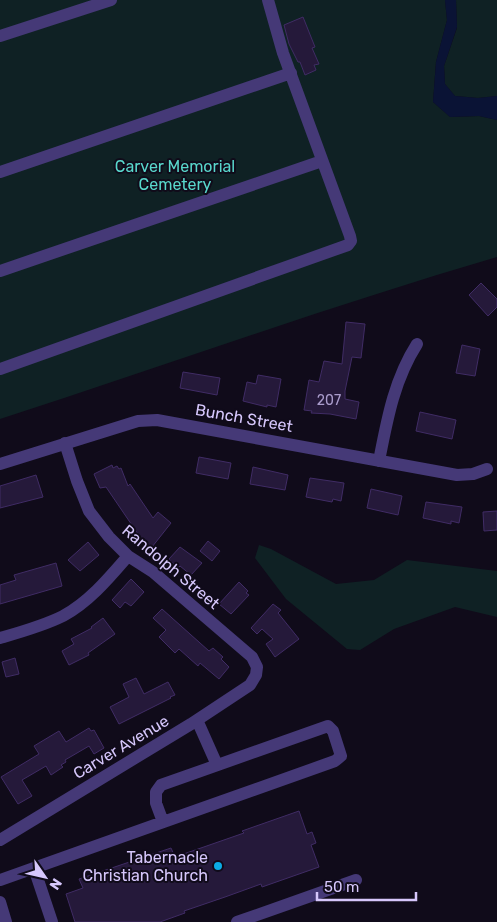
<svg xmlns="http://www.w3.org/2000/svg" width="497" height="922" font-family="Rubik,sans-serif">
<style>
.green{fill:#0f2124}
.water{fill:#0a1335}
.building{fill:#25193a;stroke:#402c65}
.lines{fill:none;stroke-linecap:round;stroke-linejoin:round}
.minor{stroke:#453977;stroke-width:12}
.poi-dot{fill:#0bace5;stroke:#100b1a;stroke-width:2}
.labels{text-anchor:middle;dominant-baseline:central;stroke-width:4;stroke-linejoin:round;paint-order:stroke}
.number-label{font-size:14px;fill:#aa9ccc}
.park-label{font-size:16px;fill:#59d7cc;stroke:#100b1a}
.street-label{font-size:16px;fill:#d6c7fc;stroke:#100b1a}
.poi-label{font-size:16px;fill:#d6c7fc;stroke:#100b1a;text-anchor:end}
</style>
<rect width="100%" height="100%" fill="#100b1a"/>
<path class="green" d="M 0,0 L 445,0 L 447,20 L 436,62 L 433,102 L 450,117 L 479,116 L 497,120 L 497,257 C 330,306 166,365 0,419 Z
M 456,0 L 497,0 L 497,96 L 478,98 L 455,96 L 445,84 L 444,66 L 457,28 Z
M 259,545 L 271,549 L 336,584 L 374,580 L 407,560 L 497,571 L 497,617 L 455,607 L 394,629 L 360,650 L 347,649 L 286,599 L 255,558 Z"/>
<path class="water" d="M 445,0 L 456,0 L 457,27 L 444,66 L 445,84 L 455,96 L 478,98 L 497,96 L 497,120 L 479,116 L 450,117 L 433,102 L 436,62 L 447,20 Z"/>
<path class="building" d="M 303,17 L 315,47 L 312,48 L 319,64 L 314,65 L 316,70 L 305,75 L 300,62 L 298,62 L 289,44 L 284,25 Z
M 481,283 L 497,299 L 497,307 L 488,316 L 469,295 Z
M 346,322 L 365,324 L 361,358 L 352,357 L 345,391 L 345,399 L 359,402 L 356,419 L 330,414 L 311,413 L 312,411 L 304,410 L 309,380 L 319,382 L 324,361 L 342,364 Z
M 462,345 L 480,349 L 475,376 L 456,373 Z
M 183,372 L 220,378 L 217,395 L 180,388 Z
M 258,375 L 281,379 L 276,407 L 267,405 L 267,407 L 243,401 L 247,382 L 256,384 Z
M 420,412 L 456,420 L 452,439 L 416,431 Z
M 199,457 L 231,463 L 228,479 L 196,473 Z
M 112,465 L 113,468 L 117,466 L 119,469 L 121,468 L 128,486 L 130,484 L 153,518 L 158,512 L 171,523 L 152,547 L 140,537 L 106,487 L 100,488 L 94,474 Z
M 253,467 L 288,475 L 285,490 L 250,484 Z
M 36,475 L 43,497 L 0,508 L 0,486 Z
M 310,478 L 344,483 L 341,501 L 333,499 L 332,502 L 306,497 Z
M 371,489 L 402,496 L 398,515 L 367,508 Z
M 426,502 L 462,507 L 459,523 L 451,521 L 451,524 L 423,518 Z
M 497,511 L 497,530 L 484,531 L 483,512 Z
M 208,541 L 220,551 L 212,561 L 200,551 Z
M 88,542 L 99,555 L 80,571 L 68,560 Z
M 180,547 L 202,563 L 191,575 L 180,566 L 178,568 L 169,559 Z
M 56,563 L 62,586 L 0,604 L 0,585 L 16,580 L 14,575 Z
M 131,579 L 144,592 L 131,606 L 125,602 L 120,608 L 112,600 Z
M 239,582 L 248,591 L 246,593 L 249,595 L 231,614 L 219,604 Z
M 273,604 L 281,610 L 278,613 L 299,639 L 275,657 L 266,644 L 273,639 L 262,629 L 257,634 L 251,628 Z
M 162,609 L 209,651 L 213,648 L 223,657 L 221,659 L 229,667 L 219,679 L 200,663 L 198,666 L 179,649 L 175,653 L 159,637 L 166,630 L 153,618 Z
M 103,618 L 115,634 L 88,653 L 89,655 L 69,665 L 62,651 L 74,644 L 71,639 L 92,628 L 91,627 Z
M 15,658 L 19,674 L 6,677 L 2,662 Z
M 136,678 L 144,694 L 168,682 L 175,695 L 170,697 L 171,698 L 119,724 L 110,707 L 129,697 L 123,684 Z
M 89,728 L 91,731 L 94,730 L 104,748 L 94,754 L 89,746 L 65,760 L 66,762 L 61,765 L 63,767 L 51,775 L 46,766 L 22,780 L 32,796 L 18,804 L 1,777 L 39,754 L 34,746 L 59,731 L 66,742 Z
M 299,811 L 307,834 L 312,832 L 316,843 L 311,845 L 319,867 L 262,887 L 261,884 L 225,897 L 184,911 L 185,913 L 160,922 L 75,922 L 66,894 L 83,888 L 79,879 L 171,848 L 175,857 L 244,833 L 242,831 Z"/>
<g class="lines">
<path class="minor" d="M 0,36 L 111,0
M 0,172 L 291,73
M 0,271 L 322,161
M 0,369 L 348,245 L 351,241 L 350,236 L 283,53 L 268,0
M 379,461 C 387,420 394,380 417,344
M 0,464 L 138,421 L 157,420 L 457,475 L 473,474 L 487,469
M 0,638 C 21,632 43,626 63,616 C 89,602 109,578 128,556
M 197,720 L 217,765
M 0,840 L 191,724 L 250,685 L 256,675 L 257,667 L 252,657 L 153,572 L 128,556 L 109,537 L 89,511 L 77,481 L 65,443
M 34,868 L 52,922
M 0,880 C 112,840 223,801 335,761 L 341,756 L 333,731 L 328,726 L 161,785 L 156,792 L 156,803 L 163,822
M 0,902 L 6,922
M 237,922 L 356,880"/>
</g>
<circle class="poi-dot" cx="218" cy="866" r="5"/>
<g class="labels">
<g class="number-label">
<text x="329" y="400">207</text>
</g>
<g class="park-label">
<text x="175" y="166">Carver Memorial<tspan x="175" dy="18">Cemetery</tspan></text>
</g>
<g class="street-label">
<text transform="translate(244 418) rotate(10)">Bunch Street</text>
<text transform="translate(171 567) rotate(40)">Randolph Street</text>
<text transform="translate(121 747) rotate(-31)">Carver Avenue</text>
</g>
<g class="poi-label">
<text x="208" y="857">Tabernacle<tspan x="208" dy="18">Christian Church</tspan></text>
</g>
</g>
<g transform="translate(45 877) rotate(124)" stroke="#100b1a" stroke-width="4" paint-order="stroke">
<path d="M0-4L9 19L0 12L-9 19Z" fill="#d6c7fc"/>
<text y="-8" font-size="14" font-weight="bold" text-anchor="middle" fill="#d6c7fc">N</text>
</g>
<path d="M317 892v8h99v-8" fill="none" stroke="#d6c7fc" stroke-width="2.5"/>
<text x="324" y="892" font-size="15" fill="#d6c7fc" stroke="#100b1a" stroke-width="4" paint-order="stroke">50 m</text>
</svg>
